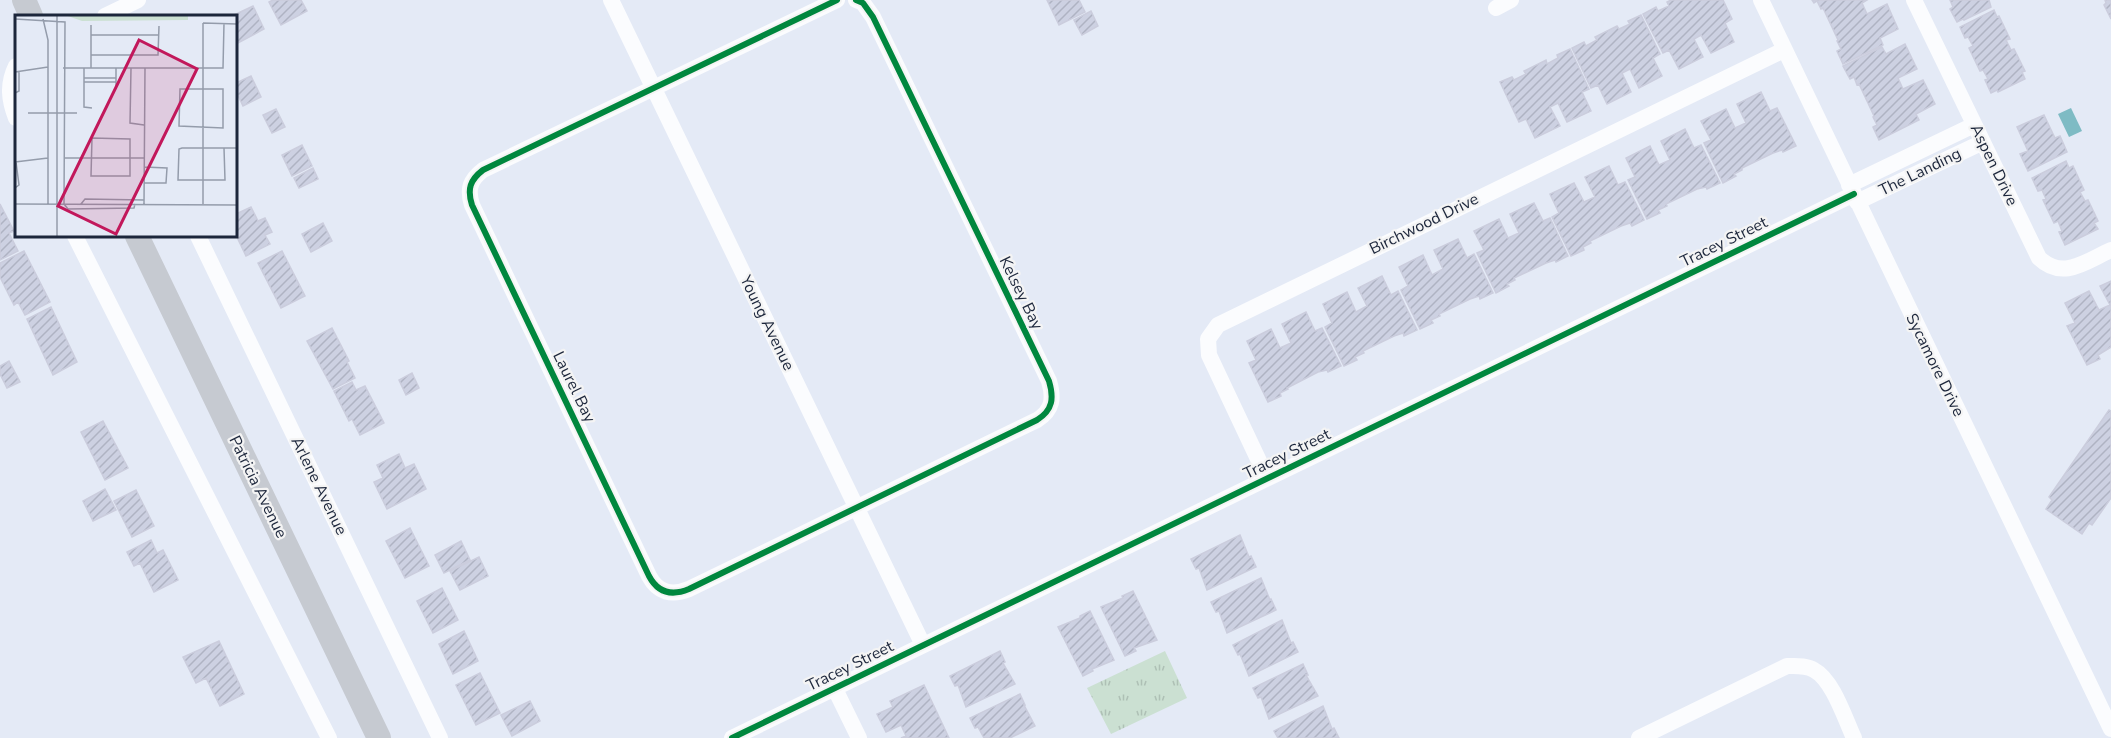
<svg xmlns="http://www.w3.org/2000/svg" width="2111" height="738" font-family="'Nunito Sans',sans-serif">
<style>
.grass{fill:url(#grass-tufts)}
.water{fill:#7ebbc4}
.building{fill:url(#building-hatch);stroke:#cbcddd;stroke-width:1.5}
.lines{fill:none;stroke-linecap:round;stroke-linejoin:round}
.street{stroke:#fbfcfe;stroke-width:16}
.secondary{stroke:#c6cad1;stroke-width:24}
.cycleway-casing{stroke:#f4f4f4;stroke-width:10}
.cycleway{stroke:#00873e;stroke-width:6}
.labels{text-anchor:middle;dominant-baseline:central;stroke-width:4.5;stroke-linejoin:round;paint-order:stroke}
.street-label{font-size:16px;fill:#1c263b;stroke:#f4f4f4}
.inset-road{fill:none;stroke:#949cab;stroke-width:1.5}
.view{fill:#c2185b;fill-opacity:0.15;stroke:#c2185b;stroke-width:3}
.inset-edge{fill:none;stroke:#1c263b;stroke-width:3}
</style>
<defs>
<pattern id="grass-tufts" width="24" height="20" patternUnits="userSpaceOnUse" patternTransform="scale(1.5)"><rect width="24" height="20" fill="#cbe0d2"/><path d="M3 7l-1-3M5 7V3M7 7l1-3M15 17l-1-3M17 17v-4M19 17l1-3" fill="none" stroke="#aec0b5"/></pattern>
<pattern id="building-hatch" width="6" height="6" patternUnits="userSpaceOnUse" patternTransform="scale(1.5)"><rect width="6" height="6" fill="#cdd1e2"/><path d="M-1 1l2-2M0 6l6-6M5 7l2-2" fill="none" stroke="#afb3c3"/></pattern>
</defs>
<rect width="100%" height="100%" fill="#e4eaf6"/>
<path class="grass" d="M 1165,651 L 1187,698 L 1111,734 L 1087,688 Z"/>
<path class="water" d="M 2071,108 L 2082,131 L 2069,137 L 2058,114 Z"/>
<path class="building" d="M 273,0 L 301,0 L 307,11 L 281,25 L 269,2 Z
M 1047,0 L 1079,0 L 1085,12 L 1059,25 Z
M 1671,0 L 1723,0 L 1732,19 L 1725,23 L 1734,42 L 1711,53 L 1701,35 L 1694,39 L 1703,57 L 1679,69 L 1669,50 L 1663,53 L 1643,14 L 1656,7 L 1658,11 L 1669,6 L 1667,2 Z
M 1812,0 L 1867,0 L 1862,3 L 1867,14 L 1887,4 L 1898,29 L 1880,38 L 1883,45 L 1843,64 L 1837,51 L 1841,49 L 1837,41 L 1838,40 L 1823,8 L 1821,9 L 1817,1 L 1814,3 Z
M 1950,0 L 1989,0 L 1991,7 L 1964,20 L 1963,19 L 1957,22 L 1950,9 L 1953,7 Z
M 2105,0 L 2111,0 L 2111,19 L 2104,5 L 2106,3 Z
M 253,6 L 264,29 L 236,44 L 236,16 L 232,16 Z
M 1994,10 L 1997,17 L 1999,16 L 2010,39 L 2006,40 L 2011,50 L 2014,49 L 2025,71 L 2022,72 L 2025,79 L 1998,92 L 1997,90 L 1991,93 L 1985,80 L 1988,79 L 1983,70 L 1980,71 L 1969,48 L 1973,46 L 1968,37 L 1965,38 L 1960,27 Z
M 1091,11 L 1098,26 L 1082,35 L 1074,20 Z
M 1641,15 L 1660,54 L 1653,58 L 1662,76 L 1639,88 L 1630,69 L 1622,73 L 1631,92 L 1607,104 L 1598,85 L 1591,88 L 1572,48 L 1584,42 L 1586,46 L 1597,40 L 1595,37 L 1617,26 L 1619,29 L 1630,24 L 1628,21 Z
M 1905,44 L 1917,69 L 1898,78 L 1903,89 L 1923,80 L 1935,104 L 1916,114 L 1919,120 L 1879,140 L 1873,127 L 1877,125 L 1873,117 L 1874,116 L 1859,84 L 1857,85 L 1854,77 L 1850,79 L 1843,66 L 1882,47 L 1886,54 Z
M 1570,49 L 1589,89 L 1582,92 L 1591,111 L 1567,122 L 1558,103 L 1550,107 L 1560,126 L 1535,138 L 1526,119 L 1519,122 L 1500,82 L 1512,77 L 1514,80 L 1526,74 L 1524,71 L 1546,60 L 1547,64 L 1558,58 L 1557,55 Z
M 251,76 L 261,97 L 243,106 L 236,91 L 236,83 Z
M 1761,92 L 1770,111 L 1777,108 L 1796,146 L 1783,152 L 1782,150 L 1773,153 L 1742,168 L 1742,170 L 1734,174 L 1736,176 L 1723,183 L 1704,143 L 1711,140 L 1701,121 L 1726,109 L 1735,128 L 1746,123 L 1737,104 Z
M 276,109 L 285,127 L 272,133 L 263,115 Z
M 2044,115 L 2055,138 L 2060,136 L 2067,152 L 2028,171 L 2020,154 L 2028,151 L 2017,127 Z
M 1685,129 L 1694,148 L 1701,145 L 1720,183 L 1707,189 L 1706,187 L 1697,189 L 1666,204 L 1667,206 L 1658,210 L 1660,213 L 1647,219 L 1628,180 L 1635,177 L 1626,158 L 1650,146 L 1659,165 L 1670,160 L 1661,141 Z
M 302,145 L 312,166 L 292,176 L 282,155 Z
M 2066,161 L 2069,168 L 2073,166 L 2084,190 L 2080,192 L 2085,201 L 2088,200 L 2098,221 L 2094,223 L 2098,229 L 2065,245 L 2059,232 L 2062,231 L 2058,221 L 2054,223 L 2043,200 L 2046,199 L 2042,190 L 2038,191 L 2032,178 Z
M 1609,166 L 1618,185 L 1625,182 L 1644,220 L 1632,226 L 1630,223 L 1621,226 L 1590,241 L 1591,243 L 1583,247 L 1584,250 L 1571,256 L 1552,217 L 1559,213 L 1550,194 L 1574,183 L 1584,202 L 1595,197 L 1585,177 Z
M 313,168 L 318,179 L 299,188 L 294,178 Z
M 1534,203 L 1543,221 L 1550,218 L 1568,256 L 1556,262 L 1555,260 L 1546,263 L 1514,278 L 1515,280 L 1507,284 L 1509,286 L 1496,293 L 1477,253 L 1484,250 L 1474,231 L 1499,219 L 1508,238 L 1519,233 L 1510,214 Z
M 0,204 L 14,231 L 9,233 L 18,251 L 0,260 Z
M 251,207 L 258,221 L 265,218 L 272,232 L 265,235 L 270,244 L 246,256 L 236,235 L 236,214 Z
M 323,223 L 332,241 L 311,252 L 302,234 Z
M 1458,239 L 1467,258 L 1474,254 L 1493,293 L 1480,299 L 1479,296 L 1470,299 L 1439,314 L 1440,316 L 1431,320 L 1433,323 L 1420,329 L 1401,290 L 1408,286 L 1399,267 L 1423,255 L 1432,275 L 1443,269 L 1434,250 Z
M 24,251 L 50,302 L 25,315 L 18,302 L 14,305 L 0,277 L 0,263 Z
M 282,251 L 305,296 L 281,308 L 258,263 Z
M 1382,276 L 1391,295 L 1398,291 L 1417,330 L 1404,336 L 1403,333 L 1394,336 L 1363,351 L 1364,353 L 1355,357 L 1357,360 L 1344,366 L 1325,327 L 1332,323 L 1323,304 L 1347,292 L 1356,312 L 1367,306 L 1358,288 Z
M 2111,281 L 2111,347 L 2098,355 L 2100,359 L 2087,365 L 2067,326 L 2075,323 L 2065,303 L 2089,291 L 2099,310 L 2110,305 L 2100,286 Z
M 51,307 L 77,362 L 53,375 L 27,319 Z
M 1306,312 L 1315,331 L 1322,328 L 1341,366 L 1328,372 L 1327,370 L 1318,372 L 1287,388 L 1288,389 L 1280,393 L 1281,396 L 1268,402 L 1249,363 L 1256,360 L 1247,341 L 1271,329 L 1280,348 L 1291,343 L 1282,324 Z
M 332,328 L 349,361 L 347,362 L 355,378 L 333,389 L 307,341 Z
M 9,361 L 20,382 L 7,388 L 0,374 L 0,366 Z
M 412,373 L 419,388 L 406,395 L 399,380 Z
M 352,382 L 356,390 L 365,386 L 384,423 L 360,435 L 352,419 L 349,421 L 334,391 Z
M 2109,410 L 2111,411 L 2111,498 L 2092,525 L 2089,523 L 2082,534 L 2046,509 L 2052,500 L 2049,497 Z
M 103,421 L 128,468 L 105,480 L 81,432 Z
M 399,454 L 405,468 L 414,464 L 426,489 L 387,509 L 374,482 L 383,478 L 377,465 Z
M 105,489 L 116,510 L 93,521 L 83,501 Z
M 136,490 L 154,526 L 132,537 L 114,501 Z
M 410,528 L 429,566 L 405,578 L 386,541 Z
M 1240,535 L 1249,557 L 1251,556 L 1256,567 L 1207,590 L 1199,568 L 1196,569 L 1191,559 Z
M 151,540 L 157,553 L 163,550 L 178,580 L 154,592 L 140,563 L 134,566 L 127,552 Z
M 461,541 L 470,560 L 444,573 L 435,555 Z
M 479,557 L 488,576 L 460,590 L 450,571 Z
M 1261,578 L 1270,600 L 1271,599 L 1276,610 L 1227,633 L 1219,611 L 1216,612 L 1211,602 Z
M 442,588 L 458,620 L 433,633 L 417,601 Z
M 1133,591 L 1157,640 L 1134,648 L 1136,651 L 1125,656 L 1101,607 L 1123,598 L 1122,596 Z
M 1090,611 L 1114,660 L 1092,669 L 1093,671 L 1083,676 L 1058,627 L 1080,618 L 1080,616 Z
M 1282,620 L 1291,643 L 1293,642 L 1298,652 L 1249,676 L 1240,654 L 1238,655 L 1233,645 Z
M 464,631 L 478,661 L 453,674 L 439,644 Z
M 219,641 L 244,694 L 220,706 L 206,678 L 196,683 L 183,657 Z
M 1000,651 L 1005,662 L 1003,663 L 1015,684 L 966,707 L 958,685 L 955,686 L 950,676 Z
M 1303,664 L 1308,675 L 1306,675 L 1318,696 L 1269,719 L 1261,697 L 1258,698 L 1253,688 Z
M 480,673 L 500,713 L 476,725 L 456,685 Z
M 924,685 L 949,738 L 901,738 L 906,736 L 901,725 L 886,732 L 877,714 L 893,707 L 890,701 Z
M 1020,694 L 1025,705 L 1024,705 L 1035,726 L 1010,738 L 984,738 L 978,727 L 975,728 L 970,718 Z
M 530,701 L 540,721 L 512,736 L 501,715 Z
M 1323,706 L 1332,729 L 1334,728 L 1339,738 L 1278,738 L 1274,731 Z"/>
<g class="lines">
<path class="street" d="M 611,0 L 923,645
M 837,0 L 483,170 C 470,180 467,189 472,205 L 649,576 C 658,593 672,596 689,589 L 1037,420 C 1053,410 1054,398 1049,381 L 873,17 L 863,3 L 856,0
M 1761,0 L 2111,729
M 1914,0 L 2039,258 C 2063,281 2086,261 2111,250
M 1496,8 L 1511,0
M 105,16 L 138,0
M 16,66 C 7,84 9,100 16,118
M 1849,185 L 1974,125
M 1857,202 L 1983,142
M 75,236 L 329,738
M 198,236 L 440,738
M 1267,478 L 1209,355 L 1208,339 L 1218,325 L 1784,50
M 835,689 L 859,738
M 732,738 L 1854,194
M 1639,738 L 1787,666 C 1796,666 1806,665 1814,670 C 1833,680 1845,719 1854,738"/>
<path class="secondary" d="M 24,0 L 31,16
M 137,236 L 379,738"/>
<g class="cycleway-casing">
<path id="cycleway" d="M 837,0 L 483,170 C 470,180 467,189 472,205 L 649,576 C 658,593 672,596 689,589 L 1037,420 C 1053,410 1054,398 1049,381 L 873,17 L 863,3 L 856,0
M 732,738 L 1854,194"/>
</g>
<use href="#cycleway" class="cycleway"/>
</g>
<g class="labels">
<g class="street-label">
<text transform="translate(1994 165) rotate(64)">Aspen Drive</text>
<text transform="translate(1920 172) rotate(-26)">The Landing</text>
<text transform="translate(1424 224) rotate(-26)">Birchwood Drive</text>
<text transform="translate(1724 242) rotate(-26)">Tracey Street</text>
<text transform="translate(1021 293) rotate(64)">Kelsey Bay</text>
<text transform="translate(767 323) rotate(64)">Young Avenue</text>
<text transform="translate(1935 365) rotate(64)">Sycamore Drive</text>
<text transform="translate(574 387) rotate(64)">Laurel Bay</text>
<text transform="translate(1287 454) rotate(-26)">Tracey Street</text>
<text transform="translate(319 486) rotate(64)">Arlene Avenue</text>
<text transform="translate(258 487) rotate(64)">Patricia Avenue</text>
<text transform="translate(850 666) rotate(-26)">Tracey Street</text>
</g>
</g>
<g transform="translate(15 15)">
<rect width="222" height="222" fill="#e4eaf6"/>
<path d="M 50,0 L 173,0 L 173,5 L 67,6 Z" fill="#cbe0d2"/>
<path class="inset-road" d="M 0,4 L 50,7 L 49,189M 28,4 L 33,25 L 33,189M 188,8 L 222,9M 76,10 L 76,53M 76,20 L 144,20M 76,40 L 143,40 L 144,11M 48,53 L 208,53 L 209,8M 69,53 L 69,92 L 77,93M 101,53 L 101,74M 116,53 L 115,108 L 129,110M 0,57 L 33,52M 69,63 L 101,63M 69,67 L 101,67M 208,74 L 208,113 L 164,111 L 165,74 ZM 0,78 L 4,76 L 4,56M 13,98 L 62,98M 77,123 L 115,124 L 115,161 L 76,161 ZM 209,133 L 210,165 L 163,165 L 164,134 L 167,133 L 222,133M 49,143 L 129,143M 0,147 L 33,143M 129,168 L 151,168 L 152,153 L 129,152M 0,173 L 4,170 L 1,147M 0,189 L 222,190M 49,189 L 53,194 L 119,193 L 120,189M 66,189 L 70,184 L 129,185M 129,189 L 130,53M 188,189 L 188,8M 42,222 L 42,0"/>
<path class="view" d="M 124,25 L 182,54 L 101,219 L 43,191 Z"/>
<rect width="222" height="222" class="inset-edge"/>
</g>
</svg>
